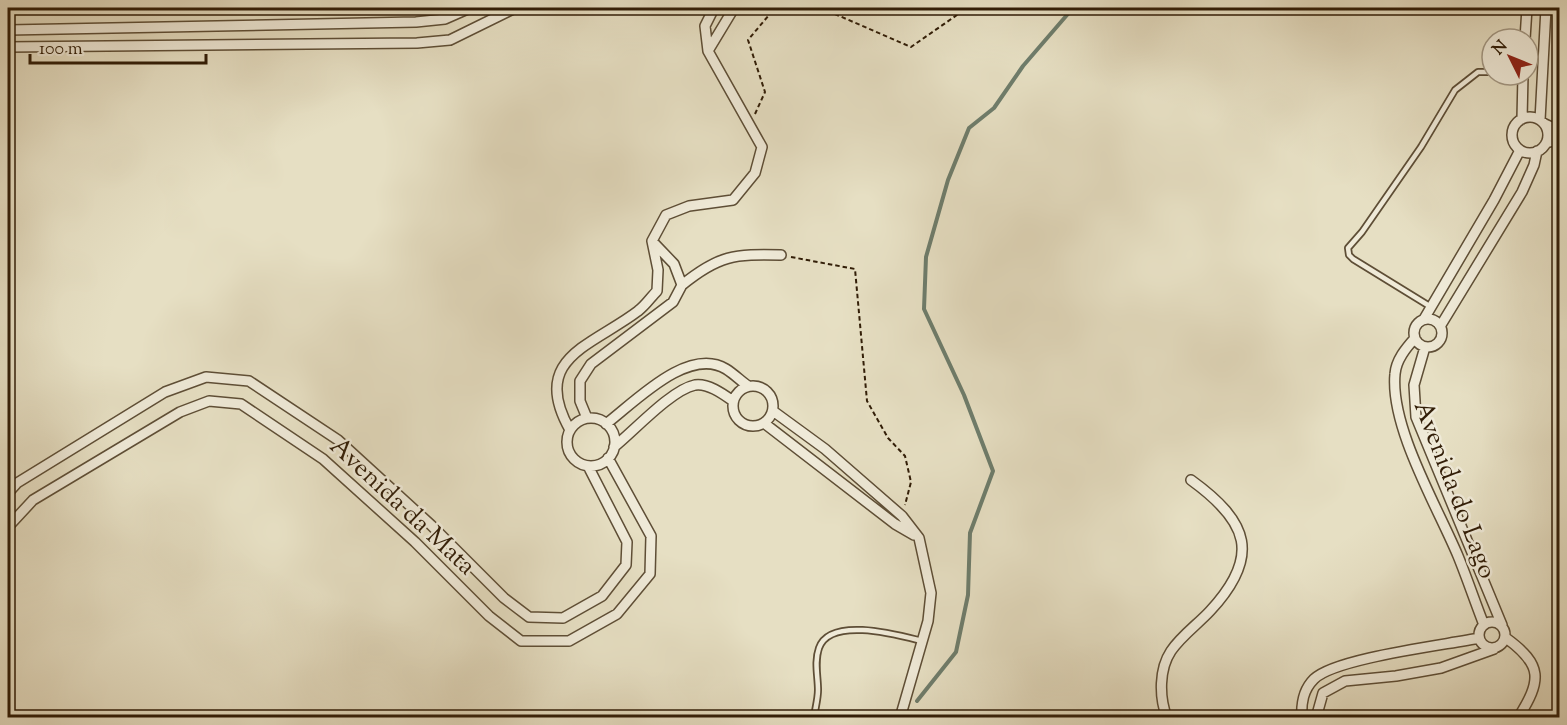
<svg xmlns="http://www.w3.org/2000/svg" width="1567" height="725" font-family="'Sorts Mill Goudy',serif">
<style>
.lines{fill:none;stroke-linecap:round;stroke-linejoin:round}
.stream{stroke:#6e7d6c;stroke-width:4}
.service-casing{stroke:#5e4e36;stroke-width:8}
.minor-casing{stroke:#5e4e36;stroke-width:12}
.path{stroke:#311d07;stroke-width:2;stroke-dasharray:4.5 3;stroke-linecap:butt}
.service{stroke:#efead8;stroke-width:4.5}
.minor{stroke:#efead8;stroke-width:9}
.labels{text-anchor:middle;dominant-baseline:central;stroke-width:5;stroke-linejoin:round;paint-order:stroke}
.street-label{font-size:26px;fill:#311d07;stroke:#efead8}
</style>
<rect width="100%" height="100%" fill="#e6dfc3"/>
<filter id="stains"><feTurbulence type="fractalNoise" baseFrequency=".00333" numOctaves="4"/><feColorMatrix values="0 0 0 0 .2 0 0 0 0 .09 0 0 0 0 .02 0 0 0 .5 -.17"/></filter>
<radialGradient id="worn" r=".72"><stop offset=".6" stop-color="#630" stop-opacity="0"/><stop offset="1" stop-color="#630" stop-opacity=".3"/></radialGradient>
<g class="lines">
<path class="stream" d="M 917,701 L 956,652 L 968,595 L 970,533 L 993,471 L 964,395 L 924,309 L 926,257 L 948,180 L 969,128 L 994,108 L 1023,66 L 1073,8"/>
<g class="service-casing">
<path id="service" d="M 1506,75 L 1522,79
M 1431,307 L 1353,259 L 1349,255 L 1348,248 L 1362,232 L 1421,147 L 1455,90 L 1478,72 L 1492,72
M 814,718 C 815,709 818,699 818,690 C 818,676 814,662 819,648 C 830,616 898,635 922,641"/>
</g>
<g class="minor-casing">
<path id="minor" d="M 8,30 L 416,22 L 445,19 L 470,8
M 1525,39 L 1527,8
M 8,47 L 417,43 L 450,40 L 515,8
M 708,51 L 734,8
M1512 135a18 18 0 1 1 36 0a18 18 0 1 1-36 0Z
M 1522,119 L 1523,75
M 1540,120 L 1546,8
M 1545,124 L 1560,131
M 1546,143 L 1560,139
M 682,285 C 719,255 734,254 781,255
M1414 333a14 14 0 1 1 28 0a14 14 0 1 1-28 0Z
M 1424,319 L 1494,200 L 1520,150
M 1441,325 L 1522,192 L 1534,165 L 1537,151
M 1415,338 C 1406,348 1396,360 1395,374 C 1390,427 1437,506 1458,556 C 1467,578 1475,602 1484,625
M 1425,347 L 1414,385 L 1416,417 L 1502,625
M733 406a20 20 0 1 1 40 0a20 20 0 1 1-40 0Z
M 773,411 L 825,449 L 902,516 L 919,538 L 931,593 L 928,621 L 900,718
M 587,418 L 580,401 L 580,381 L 591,364 L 673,302 L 682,285 L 674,264 L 652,241
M567 442a24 24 0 1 1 48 0a24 24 0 1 1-48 0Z
M 764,423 L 895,524 L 914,535
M 606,424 C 635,402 688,346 726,369 C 734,374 741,381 748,386
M 570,430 C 529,358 592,346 638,311 C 645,306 651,297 657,291 L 658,270 L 652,241 L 666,215 L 689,206 L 733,200 L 755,173 L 762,147 L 708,51 L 705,26 L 714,8
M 614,447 C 634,431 671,390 695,385 C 708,383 723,394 733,401
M 8,493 L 17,483 L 165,392 L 206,377 L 249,381 L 338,440 L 431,525 L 504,598 L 529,617 L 563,618 L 602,596 L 626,565 L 627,542 L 588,466
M 8,527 L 33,500 L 180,412 L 209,401 L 241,404 L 323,459 L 415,542 L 489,616 L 521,641 L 569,641 L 617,614 L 650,574 L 651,536 L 608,458
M1479 635a13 13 0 1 1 26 0a13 13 0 1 1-26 0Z
M 1506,638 C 1543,665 1542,680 1518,718
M 1167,718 C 1159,697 1159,669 1171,651 C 1181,636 1198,624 1210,611 C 1261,556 1249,522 1191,480
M 1302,718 C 1301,703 1303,690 1314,679 C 1335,658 1445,645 1479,638
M 1316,718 L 1323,693 L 1345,681 L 1396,676 L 1441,668 L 1494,649"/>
</g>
<path class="path" d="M 821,8 L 911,47 L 967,8
M 755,114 L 765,92 L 748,40 L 774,9 L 780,8
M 791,257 L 855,269 L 867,401 L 888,438 L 905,456 L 911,482 L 905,505"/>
<use href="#service" class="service"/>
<use href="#minor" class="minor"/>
</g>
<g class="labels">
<g class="street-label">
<text transform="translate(1454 490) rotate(69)">Avenida do Lago</text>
<text transform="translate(402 507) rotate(43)">Avenida da Mata</text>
</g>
</g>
<rect width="1567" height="725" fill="none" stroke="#e6dfc3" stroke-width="30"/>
<rect x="9" y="9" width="1549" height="707" fill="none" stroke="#311d07" stroke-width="3"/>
<rect x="15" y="15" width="1537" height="695" fill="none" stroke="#311d07" stroke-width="1.5"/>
<g transform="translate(1510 57) rotate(313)"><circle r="28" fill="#efead8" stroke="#a39884" stroke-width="1.5"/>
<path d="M0-4.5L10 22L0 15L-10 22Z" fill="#8f2418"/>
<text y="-9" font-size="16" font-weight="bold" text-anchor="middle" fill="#311d07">N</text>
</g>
<path d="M30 54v9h176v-9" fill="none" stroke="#311d07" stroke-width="3"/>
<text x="39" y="54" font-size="18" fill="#311d07" stroke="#efead8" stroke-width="4.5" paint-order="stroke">100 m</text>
<rect width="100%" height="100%" filter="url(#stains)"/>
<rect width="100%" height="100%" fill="url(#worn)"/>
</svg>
